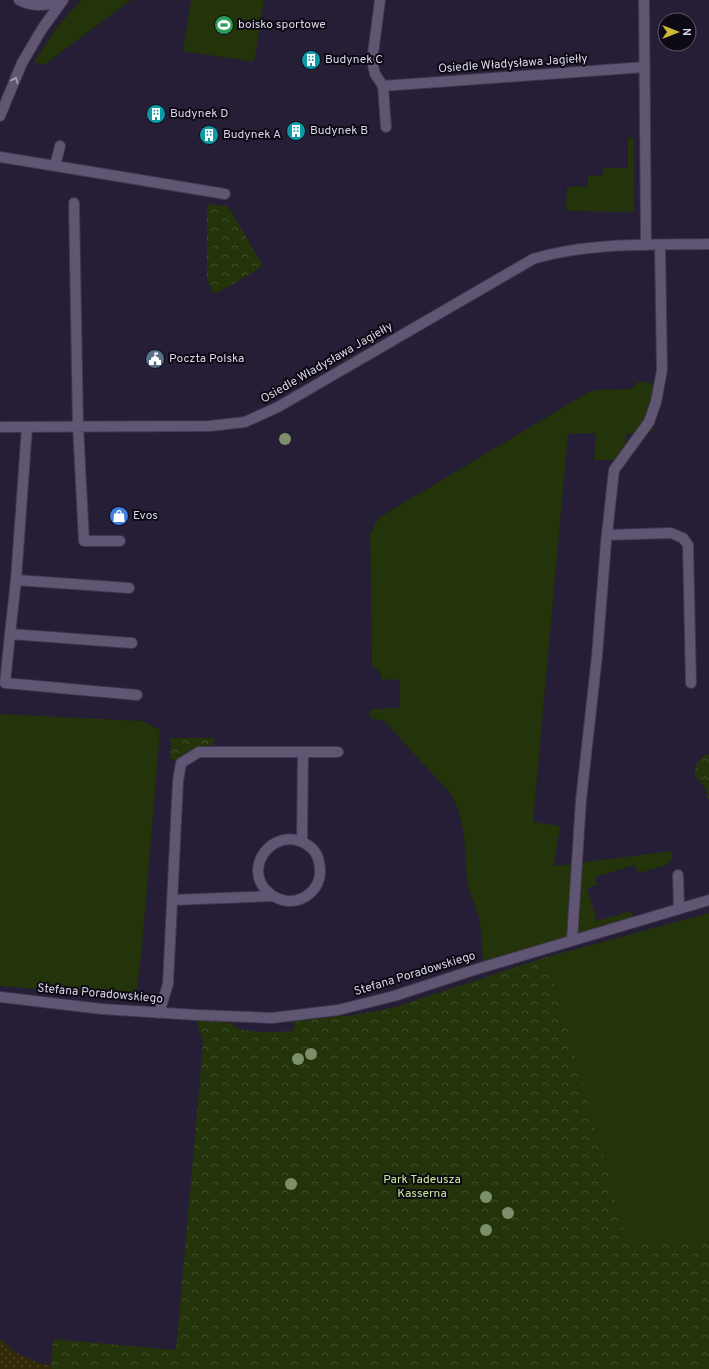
<svg xmlns="http://www.w3.org/2000/svg" width="709" height="1369" font-family="Overpass,sans-serif">
<style>
.grass{fill:#23330a}
.sand{fill:url(#sand-dots)}
.park{fill:url(#park-crowns)}
.lines{fill:none;stroke-linecap:round;stroke-linejoin:round}
.service-casing{stroke:#40384d;stroke-width:12}
.minor-casing{stroke:#40384d;stroke-width:12}
.tertiary-casing{stroke:#40384d;stroke-width:12}
.service{stroke:#605673;stroke-width:10}
.minor{stroke:#605673;stroke-width:10}
.tertiary{stroke:#605673;stroke-width:10}
.tree{fill:#7d8f6a}
.oneway{stroke:#a9a2b8}
.labels{text-anchor:middle;dominant-baseline:central;stroke-width:4;stroke-linejoin:round;paint-order:stroke}
.poi-label{font-size:12px;fill:#dad5e6;stroke:#0d0915;text-anchor:start}
.street-label{font-size:12px;fill:#dad5e6;stroke:#0d0915}
.park-label{font-size:12px;fill:#c5ec94;stroke:#0d0915}
</style>
<defs>
<pattern id="sand-dots" width="8" height="8" patternUnits="userSpaceOnUse"><rect width="8" height="8" fill="#312908"/><path d="M2 2h.1M6 6h.1" fill="none" stroke="#4e472c" stroke-width="1.8" stroke-linecap="round"/></pattern>
<pattern id="park-crowns" width="20" height="18" patternUnits="userSpaceOnUse"><rect width="20" height="18" fill="#23330a"/><path d="M2 6a3 3 0 1 1 6 0M12 15a3 3 0 1 1 6 0" fill="none" stroke="#42502e"/></pattern>
</defs>
<rect width="100%" height="100%" fill="#261d36"/>
<path class="grass" d="M 81,0 L 131,0 L 44,65 L 34,62 L 56,28 Z
M 191,0 L 264,0 L 254,62 L 183,51 Z
M 628,138 L 634,138 L 634,212 L 568,211 L 566,207 L 567,187 L 588,186 L 588,176 L 603,175 L 603,168 L 628,168 Z
M 638,382 L 649,382 L 653,386 L 654,431 L 625,434 L 625,460 L 594,460 L 596,433 L 568,434 L 533,822 L 560,826 L 554,866 L 672,851 C 672,854 673,858 671,861 C 666,867 645,871 637,873 L 635,865 L 595,877 L 597,885 L 587,888 L 597,921 L 631,911 L 633,919 L 483,964 L 480,921 L 467,883 L 464,834 L 459,812 L 451,794 L 384,721 L 373,719 L 370,716 L 369,712 L 371,709 L 400,708 L 400,680 L 381,679 L 380,672 L 373,667 L 372,664 L 370,534 L 377,520 L 383,515 L 587,393 L 597,390 L 631,389 Z
M 0,714 L 142,721 L 160,730 L 142,948 L 136,997 L 0,986 Z
M 709,913 L 709,1264 L 617,1265 L 483,978 L 547,957 Z"/>
<path class="sand" d="M 0,1339 L 18,1354 L 42,1364 L 51,1365 L 51,1369 L 0,1369 Z"/>
<path class="park" d="M 207,204 L 228,206 L 263,266 L 225,289 L 213,294 L 207,278 Z
M 171,738 L 214,738 L 214,745 C 199,746 188,748 177,760 L 170,759 Z
M 709,754 L 709,799 L 708,799 C 707,795 706,790 704,786 C 702,784 699,782 697,779 C 691,769 698,757 709,754 Z
M 547,957 L 628,1246 L 709,1239 L 709,1369 L 51,1369 L 53,1339 L 176,1350 L 203,1044 L 198,1025 L 198,1020 L 230,1023 C 240,1035 279,1032 294,1031 L 294,1021 L 354,1015 L 395,1007 Z"/>
<g class="lines">
<g class="service-casing">
<path id="service" d="M 0,157 L 80,170
M 55,166 L 60,146
M 27,427 L 16,580 L 129,588
M 607,535 L 671,533 L 683,538 L 688,545 L 691,683
M 16,580 L 10,634 L 132,643
M 10,634 L 5,683 L 137,695
M 302,841 L 303,752
M 172,900 L 273,896 C 277,898 283,901 288,901 C 304,902 320,889 320,872 C 320,862 318,852 309,846 C 279,824 244,861 264,888 C 267,891 270,894 273,896
M 572,940 L 581,800 L 597,656 L 606,543 L 614,470 L 649,422 L 656,402 L 662,370 L 660,245
M 0,997 L 102,1009 L 197,1015
M 159,1013 L 168,984 L 178,781 L 181,763 L 199,752 L 338,752"/>
</g>
<g class="minor-casing">
<path id="minor" d="M 380,0 L 372,61 L 375,74 L 383,86 L 645,67
M 644,0 L 646,245
M 383,86 L 386,127
M 80,170 L 225,194
M 74,203 L 78,426 L 84,541 L 120,541
M 0,427 L 210,426 L 245,422 L 278,407 L 533,259 C 588,242 652,245 709,244
M 678,875 L 679,908
M 197,1015 L 272,1018 L 338,1010 L 394,996 L 477,969 L 709,900"/>
</g>
<g class="tertiary-casing">
<path id="tertiary" d="M 19,0 C 33,7 48,6 61,0
M 0,116 L 22,63 L 42,29 L 63,0"/>
</g>
<use href="#service" class="service"/>
<use href="#minor" class="minor"/>
<use href="#tertiary" class="tertiary"/>
</g>
<g class="tree">
<circle cx="285" cy="439" r="6"/>
<circle cx="311" cy="1054" r="6"/>
<circle cx="298" cy="1059" r="6"/>
<circle cx="291" cy="1184" r="6"/>
<circle cx="486" cy="1197" r="6"/>
<circle cx="508" cy="1213" r="6"/>
<circle cx="486" cy="1230" r="6"/>
</g>
<defs><path id="oneway-chevron" d="M-2-3.5L2.5 0L-2 3.5" fill="none" stroke-width="1.6" stroke-linecap="round" stroke-linejoin="round"/></defs>
<use class="oneway" href="#oneway-chevron" transform="translate(15 80) rotate(-67)"/>
<defs>
<g id="stadium-disc" transform="scale(1)"><circle r="9.5" fill="#2e9e5b" stroke="#0d0915"/><path d="M0-5a6.5 5 0 1 0 0 10a6.5 5 0 1 0 0-10ZM-3.5-1.8h7v3.6h-7Z" fill="#fff"/></g>
<g id="building-disc" transform="scale(1)"><circle r="9.5" fill="#0f9aa8" stroke="#0d0915"/><path d="M-4-6H4V6H1V3H-1V6H-4ZM-2.5-4.3h1.7v1.8h-1.7ZM.8-4.3h1.7v1.8H.8ZM-2.5-1h1.7V.8h-1.7ZM.8-1h1.7V.8H.8Z" fill="#fff"/></g>
<g id="civic-disc" transform="scale(1)"><circle r="9.5" fill="#5c6f8a" stroke="#0d0915"/><path d="M-.6-6.5H3V-4.5H.6V-3L4-1V1h2V6H-6V1h2V-1L-.6-3ZM-1.2 2.5V6h2.4V2.5Z" fill="#fff"/></g>
<g id="shop-disc" transform="scale(1)"><circle r="9.5" fill="#3f7fe0" stroke="#0d0915"/><path d="M-5-2.5h2.3a2.7 3.5 0 0 1 5.4 0H5L5.5 6h-11ZM-1.5-2.5h3a1.5 2.3 0 0 0-3 0Z" fill="#fff"/></g>
</defs>
<g fill-rule="evenodd">
<use href="#stadium-disc" x="224" y="25"/>
<use href="#building-disc" x="311" y="60"/>
<use href="#building-disc" x="156" y="114"/>
<use href="#building-disc" x="296" y="131"/>
<use href="#building-disc" x="209" y="135"/>
<use href="#civic-disc" x="155" y="359"/>
<use href="#shop-disc" x="119" y="516"/>
</g>
<g class="labels">
<g class="poi-label">
<text x="238" y="25">boisko sportowe</text>
<text x="325" y="60">Budynek C</text>
<text x="170" y="114">Budynek D</text>
<text x="310" y="131">Budynek B</text>
<text x="223" y="135">Budynek A</text>
<text x="169" y="359">Poczta Polska</text>
<text x="133" y="516">Evos</text>
</g>
<g class="street-label">
<text transform="translate(513 64) rotate(-4)">Osiedle Władysława Jagiełły</text>
<text transform="translate(327 363) rotate(-30)">Osiedle Władysława Jagiełły</text>
<text transform="translate(415 974) rotate(-17)">Stefana Poradowskiego</text>
<text transform="translate(100 994) rotate(5)">Stefana Poradowskiego</text>
</g>
<g class="park-label">
<text x="422" y="1180">Park Tadeusza<tspan x="422" dy="14">Kasserna</tspan></text>
</g>
</g>
<g transform="translate(677 32) rotate(90)"><circle r="19" fill="#0d0915" stroke="#5f5b69"/>
<path d="M0-3L7 15L0 10L-7 15Z" fill="#ceb837"/>
<text y="-6" font-size="11" font-weight="bold" text-anchor="middle" fill="#dad5e6">N</text>
</g>
</svg>
